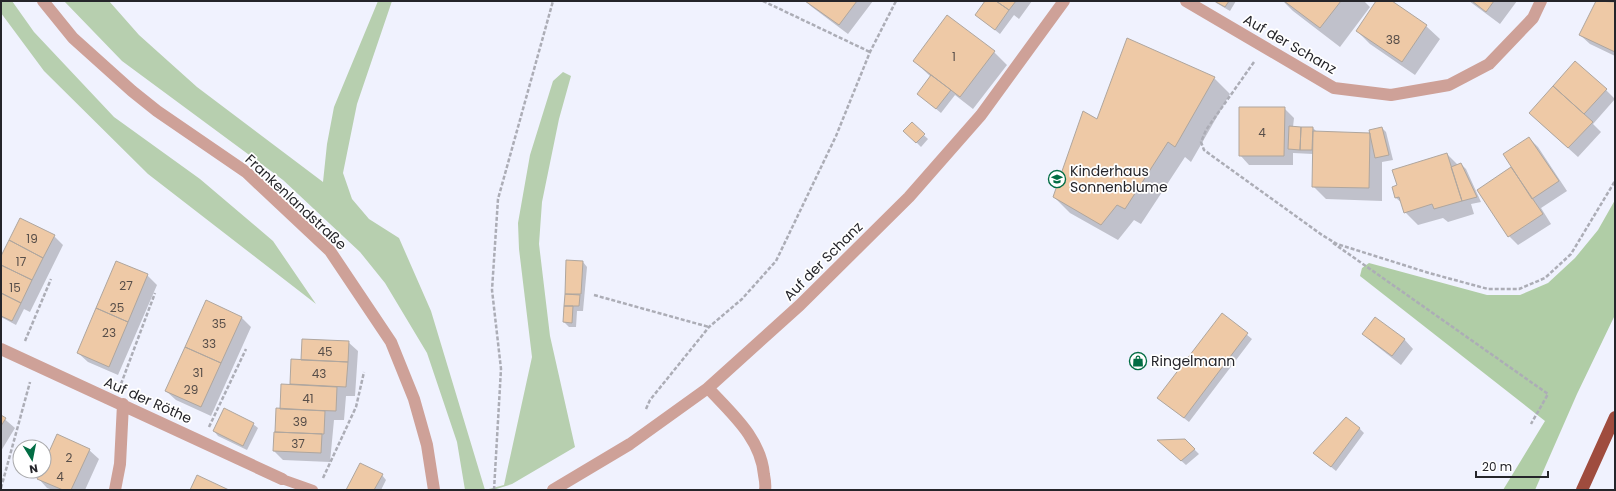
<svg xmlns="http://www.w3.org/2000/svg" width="1616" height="491" font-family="Poppins,sans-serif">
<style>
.green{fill:#b7cfaf}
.forest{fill:#b0cda6}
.shadow{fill:#0003}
.building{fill:#eec9a6;stroke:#afa69e}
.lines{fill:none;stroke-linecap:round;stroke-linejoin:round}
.path{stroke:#acadb6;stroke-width:2.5;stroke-dasharray:4 2;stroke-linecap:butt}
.service{stroke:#cea198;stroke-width:10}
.minor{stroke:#cea198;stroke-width:12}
.tertiary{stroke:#cea198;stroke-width:12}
.trunk{stroke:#9f4c3e;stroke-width:12}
.labels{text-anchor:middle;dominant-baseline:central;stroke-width:3.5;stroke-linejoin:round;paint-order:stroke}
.number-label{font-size:12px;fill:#574e49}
.street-label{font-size:14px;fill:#25252a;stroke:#fff}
.poi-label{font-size:14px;fill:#25252a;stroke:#fff;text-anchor:start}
</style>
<rect width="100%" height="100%" fill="#f0f2fe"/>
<path class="green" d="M 1,1 L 12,1 L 34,32 L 114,117 L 200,179 L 273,241 L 316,304 L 148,174 L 44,71 L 1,13 Z
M 64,1 L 109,1 L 139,35 L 197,87 L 323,182 L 327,144 L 334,107 L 378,1 L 392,1 L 357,104 L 343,173 L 352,199 L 369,219 L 399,238 L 431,311 L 485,490 L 504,485 L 532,357 L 519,249 L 518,223 L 530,155 L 553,81 L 563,72 L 571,76 L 559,119 L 542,202 L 539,244 L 550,336 L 575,447 L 512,484 L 493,490 L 465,490 L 457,442 L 427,353 L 385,283 L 360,252 L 283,180 L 122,61 Z"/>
<path class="forest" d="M 1615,200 L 1615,315 L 1577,394 L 1535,490 L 1503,490 L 1545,421 L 1360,276 L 1362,268 L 1369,263 L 1487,295 L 1520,295 L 1548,283 L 1575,258 L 1598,230 Z"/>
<path class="shadow" d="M 805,1 L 873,1 L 848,34 L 812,7 Z
M 986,1 L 1032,1 L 1019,19 L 1014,15 L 1000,34 L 976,15 Z
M 1213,1 L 1236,1 L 1230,11 Z
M 1283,1 L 1364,1 L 1370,7 L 1340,47 L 1293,11 Z
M 1377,1 L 1390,1 L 1426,26 L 1440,39 L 1415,75 L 1370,44 L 1357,31 Z
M 1469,1 L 1517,1 L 1500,24 Z
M 1597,1 L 1611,1 L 1615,3 L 1615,56 L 1590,44 L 1580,35 Z
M 994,52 L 1007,65 L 973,109 L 955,95 L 941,113 L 918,94 L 931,77 L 914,61 Z
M 1214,78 L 1230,94 L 1191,162 L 1185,157 L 1141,224 L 1134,220 L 1118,240 L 1070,213 L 1054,197 L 1098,120 Z
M 1606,90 L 1615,99 L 1593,124 L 1601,132 L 1578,157 L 1539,122 Z
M 1284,108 L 1294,118 L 1293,127 L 1313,128 L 1317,132 L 1369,134 L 1372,137 L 1382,128 L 1386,132 L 1393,160 L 1382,162 L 1382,201 L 1326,199 L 1313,186 L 1313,154 L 1293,153 L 1293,165 L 1249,165 L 1240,155 Z
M 912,124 L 928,139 L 921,147 L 905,131 Z
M 1529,138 L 1538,147 L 1567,191 L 1541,208 L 1551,224 L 1518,245 L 1509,236 L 1478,190 L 1513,167 Z
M 1447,154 L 1458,165 L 1461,164 L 1466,169 L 1481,202 L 1471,204 L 1474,214 L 1448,222 L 1443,218 L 1418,225 L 1405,212 L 1403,204 L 1396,198 L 1398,186 Z
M 54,236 L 63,245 L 30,312 L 24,309 L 16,325 L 1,317 L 1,258 Z
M 567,261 L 583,262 L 587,267 L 583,311 L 577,311 L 576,327 L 569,327 L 564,322 Z
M 147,275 L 157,285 L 118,375 L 88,362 L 78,353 Z
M 207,302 L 242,318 L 251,327 L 211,416 L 176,400 L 166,391 Z
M 1222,314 L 1252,339 L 1189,422 L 1163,402 Z
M 1364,334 L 1404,339 L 1413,349 L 1401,365 L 1373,343 Z
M 348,342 L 358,351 L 355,396 L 346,396 L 344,420 L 334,420 L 330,462 L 283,460 L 274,451 L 277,409 L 281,410 L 291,385 L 292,360 L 302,361 Z
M 1,416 L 15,428 L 1,451 Z
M 253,424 L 258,428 L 247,450 L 218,436 L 214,431 Z
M 1359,428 L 1364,433 L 1336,471 L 1319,457 Z
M 1185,440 L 1199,454 L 1186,465 L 1162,444 Z
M 89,450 L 99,459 L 85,490 L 53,490 L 47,488 L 38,478 L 42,471 L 44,471 L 44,466 Z
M 382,475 L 386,480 L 381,490 L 347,490 Z"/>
<path class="building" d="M 805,1 L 857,1 L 839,25 Z
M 985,1 L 996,1 L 1009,10 L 995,30 L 975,15 Z
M 996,1 L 1016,1 L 1009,10 Z
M 1217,1 L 1229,1 L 1225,7 L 1216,2 Z
M 1284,1 L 1341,1 L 1320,28 Z
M 1376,1 L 1392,1 L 1427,25 L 1402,62 L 1356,31 Z
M 1472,1 L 1494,1 L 1486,12 Z
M 1596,1 L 1615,2 L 1615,52 L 1579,35 Z
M 947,15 L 995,51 L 960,97 L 913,61 Z
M 1127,38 L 1215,77 L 1175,147 L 1168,142 L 1125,209 L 1117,205 L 1101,225 L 1053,197 L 1083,111 L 1097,119 Z
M 1575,61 L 1607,89 L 1584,114 L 1553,86 Z
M 931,75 L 951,90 L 936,109 L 917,94 Z
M 1553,86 L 1593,122 L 1568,148 L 1529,113 Z
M 1239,107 L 1285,107 L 1284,156 L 1239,156 Z
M 912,122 L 925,134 L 916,143 L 903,131 Z
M 1289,126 L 1301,127 L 1300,150 L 1288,149 Z
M 1301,127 L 1313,127 L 1312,150 L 1300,150 Z
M 1382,127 L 1389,155 L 1375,158 L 1369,130 Z
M 1313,131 L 1370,133 L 1369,188 L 1312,187 Z
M 1529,137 L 1559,181 L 1532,199 L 1503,154 Z
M 1447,153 L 1462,201 L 1434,209 L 1432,204 L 1404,213 L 1399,197 L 1395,198 L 1392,187 L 1397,185 L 1392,170 Z
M 1461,163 L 1477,197 L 1462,201 L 1451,167 Z
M 1511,167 L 1543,214 L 1508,237 L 1477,190 Z
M 20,218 L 55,235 L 43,258 L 9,240 Z
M 9,240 L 43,258 L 32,280 L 1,265 L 1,256 Z
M 566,260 L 583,261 L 581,294 L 565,294 Z
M 116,261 L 148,274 L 128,322 L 96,308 Z
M 1,265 L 32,280 L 21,303 L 1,293 Z
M 1,293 L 21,303 L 12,321 L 1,316 Z
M 565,294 L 580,295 L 579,306 L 564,306 Z
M 206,300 L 242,317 L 221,363 L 185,347 Z
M 564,306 L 573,306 L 572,323 L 563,322 Z
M 96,308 L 128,322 L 109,367 L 77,353 Z
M 1222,313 L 1248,333 L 1184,418 L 1157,398 Z
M 1375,317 L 1405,339 L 1392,356 L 1362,334 Z
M 302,339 L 349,341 L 348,362 L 301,360 Z
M 185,347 L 221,363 L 201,407 L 165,391 Z
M 291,359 L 348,362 L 346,387 L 290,384 Z
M 281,384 L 337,387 L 336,411 L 280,409 Z
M 224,408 L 254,423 L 243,446 L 213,431 Z
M 276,408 L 325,411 L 324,434 L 275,432 Z
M 1,415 L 6,418 L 1,426 Z
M 1346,417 L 1360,428 L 1331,467 L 1313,453 Z
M 274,432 L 322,434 L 321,453 L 273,451 Z
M 57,434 L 90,449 L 71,490 L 63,490 L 37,479 L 41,471 L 44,471 L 44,463 Z
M 1185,439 L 1195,449 L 1181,461 L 1157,440 Z
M 360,463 L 383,474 L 374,490 L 346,490 Z
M 197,475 L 229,490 L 190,490 Z"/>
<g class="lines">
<path class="path" d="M 763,1 L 870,52
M 1254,62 L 1206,130 L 1201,142 L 1204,150 L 1322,235 L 1337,244 L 1429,273 L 1488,289 L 1519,289 L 1545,278 L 1571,254 L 1615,181
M 1333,243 L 1548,394 L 1531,424
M 594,295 L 709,327
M 25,341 L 51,279
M 121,384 L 155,293
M 646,409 L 650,400 L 709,327 L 742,299 L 776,261 L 836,136 L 870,52 L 896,1
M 209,427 L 246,349
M 323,478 L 356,407 L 364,372
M 1,488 L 30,382
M 494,490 L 501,369 L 492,290 L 498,199 L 553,1"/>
<path class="service" d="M 282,479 L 313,490"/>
<path class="minor" d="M 1186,1 L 1334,88 L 1391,95 L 1449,85 L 1489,64 L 1533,18 L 1541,1
M 1,349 L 282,479
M 708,388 C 731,413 761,438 764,475 C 765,480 766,485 765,490
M 115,490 L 120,464 L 123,404
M 553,490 L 630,444 L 708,388 L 800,305 L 909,197 L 981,115 L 1064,1"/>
<path class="tertiary" d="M 43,1 L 73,38 L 132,91 L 157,111 L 246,172 L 330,251 L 391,342 L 414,399 L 427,445 L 434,490"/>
<path class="trunk" d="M 1582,490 L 1615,417"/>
</g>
<defs>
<g id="school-ring" transform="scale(0.9)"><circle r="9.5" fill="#fff" stroke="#026d44" stroke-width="1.5"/><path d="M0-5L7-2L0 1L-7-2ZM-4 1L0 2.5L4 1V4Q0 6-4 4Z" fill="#026d44"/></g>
<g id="shop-ring" transform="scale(0.9)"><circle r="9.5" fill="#fff" stroke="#026d44" stroke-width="1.5"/><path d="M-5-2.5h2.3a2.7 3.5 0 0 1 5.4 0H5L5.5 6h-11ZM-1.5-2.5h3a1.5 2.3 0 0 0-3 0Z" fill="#026d44"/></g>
</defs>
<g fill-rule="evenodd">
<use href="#school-ring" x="1057" y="179"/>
<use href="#shop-ring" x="1138" y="361"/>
</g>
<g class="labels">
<g class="number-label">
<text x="1393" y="39">38</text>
<text x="954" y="56">1</text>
<text x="1262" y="132">4</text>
<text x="32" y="238">19</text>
<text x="21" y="261">17</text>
<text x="126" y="285">27</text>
<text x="15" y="287">15</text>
<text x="117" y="307">25</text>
<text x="219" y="323">35</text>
<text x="109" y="332">23</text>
<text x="209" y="343">33</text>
<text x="325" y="351">45</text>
<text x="198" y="372">31</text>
<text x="319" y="373">43</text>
<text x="191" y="389">29</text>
<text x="308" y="398">41</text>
<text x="300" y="421">39</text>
<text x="298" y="443">37</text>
<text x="69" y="457">2</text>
<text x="60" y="476">4</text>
</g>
<g class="street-label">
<text transform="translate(1290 44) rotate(30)">Auf der Schanz</text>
<text transform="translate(296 202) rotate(43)">Frankenlandstraße</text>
<text transform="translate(823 261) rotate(-45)">Auf der Schanz</text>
<text transform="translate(148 400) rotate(24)">Auf der Röthe</text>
</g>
<g class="poi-label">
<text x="1070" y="171">Kinderhaus<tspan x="1070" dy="16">Sonnenblume</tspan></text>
<text x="1151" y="361">Ringelmann</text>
</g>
</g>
<rect width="1616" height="491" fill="none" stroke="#25252a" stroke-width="4"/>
<g transform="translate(32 459) rotate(170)"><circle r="19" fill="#ffffff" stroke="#a8a8aa"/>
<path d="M0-3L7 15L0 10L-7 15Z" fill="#026d44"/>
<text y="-6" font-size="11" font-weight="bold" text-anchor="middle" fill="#25252a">N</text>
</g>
<path d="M1476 471v6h72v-6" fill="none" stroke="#25252a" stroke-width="2"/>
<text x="1482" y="471" font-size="12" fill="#25252a" stroke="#ffffff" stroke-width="3" paint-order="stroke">20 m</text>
</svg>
